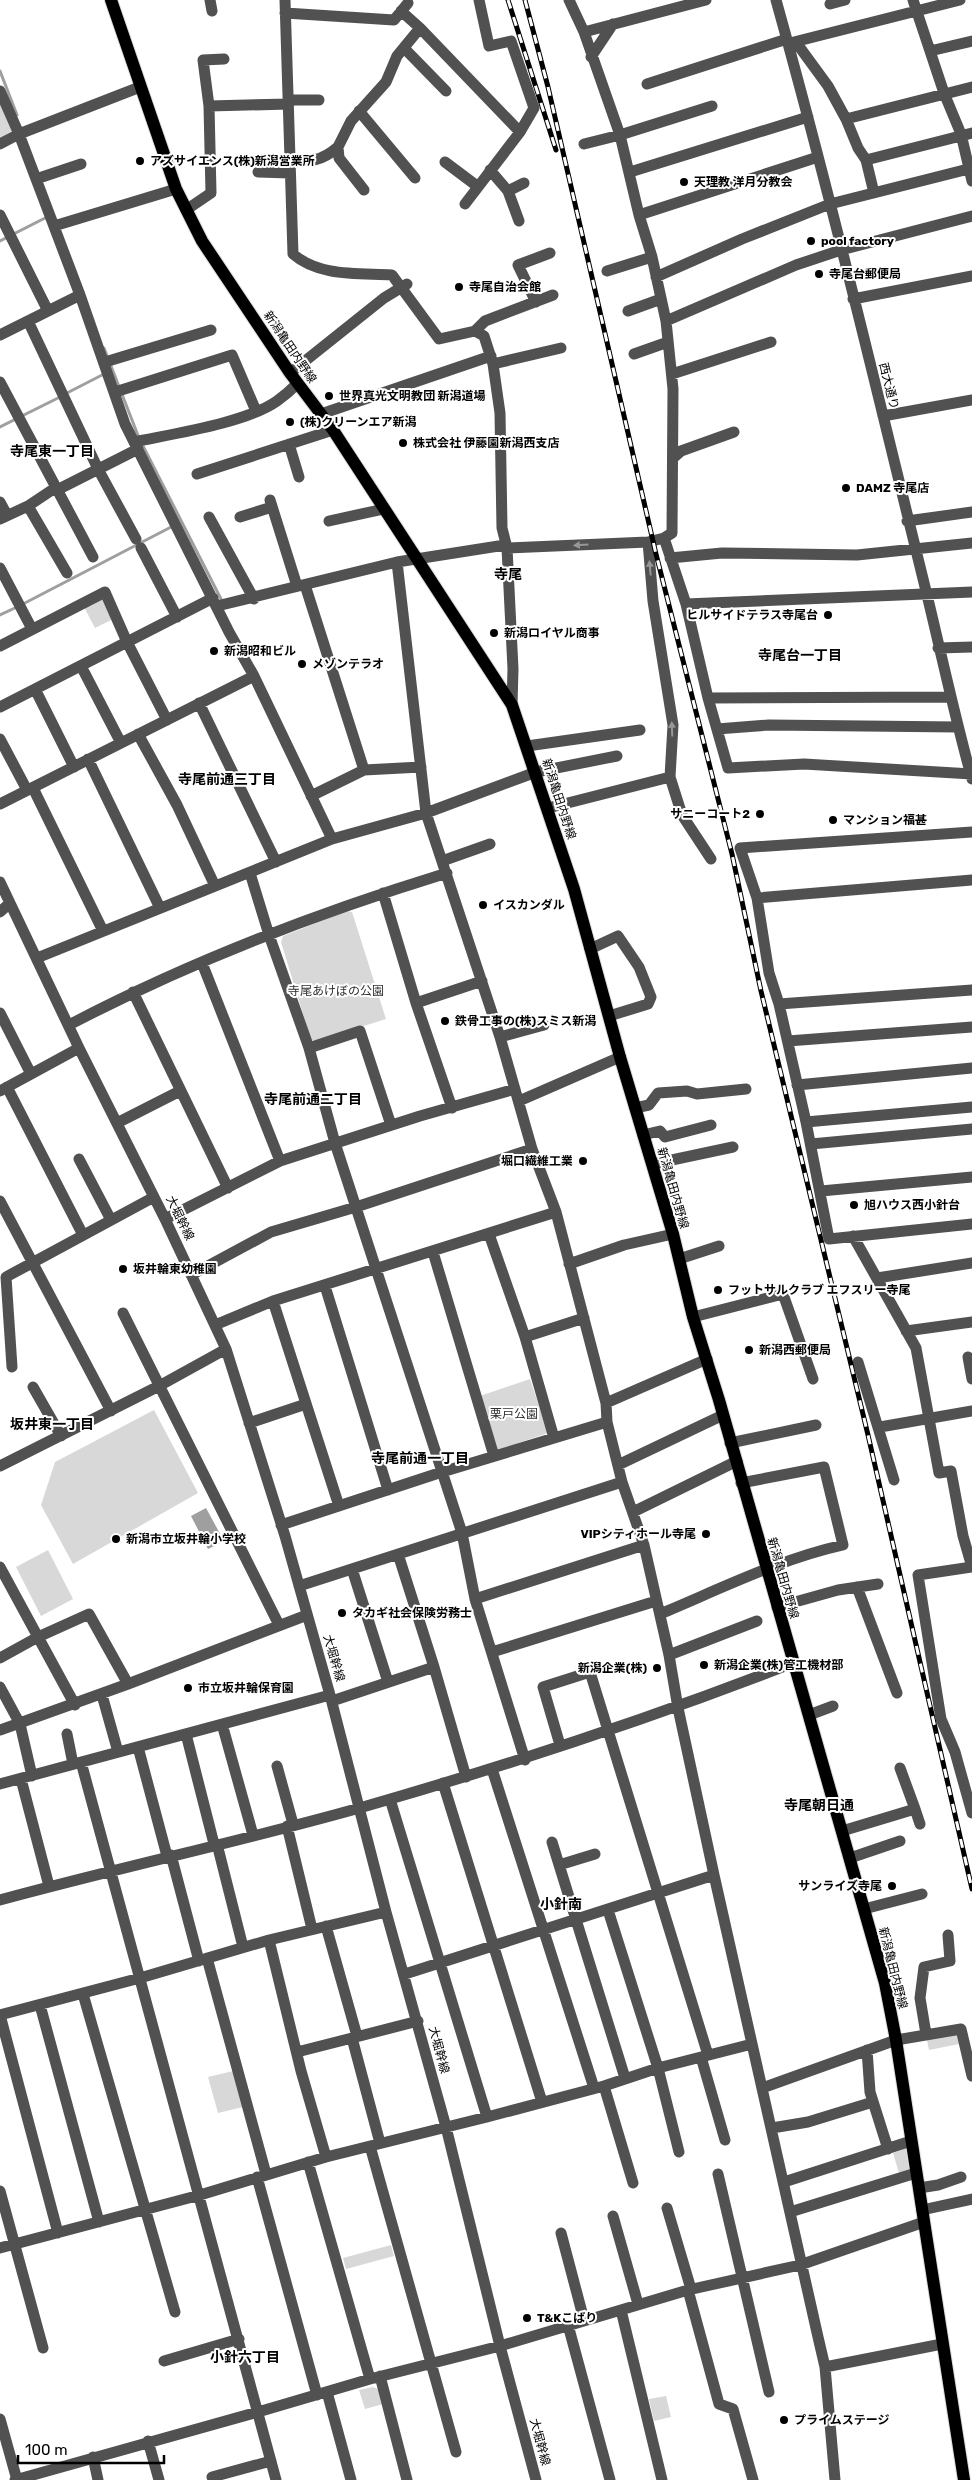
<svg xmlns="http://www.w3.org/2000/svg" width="972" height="2480" font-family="Rubik,'Noto Sans JP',sans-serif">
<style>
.green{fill:#d8d8d8}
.water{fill:#9f9f9f}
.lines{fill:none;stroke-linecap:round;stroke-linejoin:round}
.stream{stroke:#9f9f9f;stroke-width:3}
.major-casing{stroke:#dbdbdb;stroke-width:14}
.minor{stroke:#515151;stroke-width:11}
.major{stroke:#000;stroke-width:12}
.rail-casing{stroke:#000;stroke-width:5}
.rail{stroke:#fff;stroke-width:3;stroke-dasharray:9;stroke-linecap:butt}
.oneway{fill:#979797}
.poi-dot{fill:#000;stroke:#fff;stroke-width:2}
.labels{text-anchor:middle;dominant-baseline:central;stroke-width:4;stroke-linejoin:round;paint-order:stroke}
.poi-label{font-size:12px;font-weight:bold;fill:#000;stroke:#fff;text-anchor:start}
.street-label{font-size:12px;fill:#000;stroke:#fff}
.park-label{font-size:12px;fill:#2f2f2f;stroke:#fff}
.neighbourhood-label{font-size:14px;font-weight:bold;fill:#000;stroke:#fff}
</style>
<rect width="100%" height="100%" fill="#fff"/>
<path class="green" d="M 0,96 L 12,131 L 0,138 Z
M 100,599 L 105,601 L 113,619 L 95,628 L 84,607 Z
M 347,911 L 352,912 L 386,1019 L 316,1041 L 311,1040 L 281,942 L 283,936 Z
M 530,1379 L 548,1433 L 498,1450 L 480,1396 Z
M 154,1410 L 198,1493 L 73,1564 L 41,1505 L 55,1462 Z
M 48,1550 L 73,1599 L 41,1616 L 16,1567 Z
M 957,2034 L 959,2044 L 929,2050 L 927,2040 Z
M 233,2071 L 243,2107 L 218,2113 L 208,2077 Z
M 907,2148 L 910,2170 L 899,2173 L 893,2153 Z
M 391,2245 L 394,2256 L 346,2269 L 343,2258 Z
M 373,2387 L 380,2390 L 383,2404 L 365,2409 L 359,2390 Z
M 666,2396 L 671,2417 L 654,2421 L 649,2399 Z"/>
<path class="water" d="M 206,1508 L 224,1541 L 208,1549 L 191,1516 Z"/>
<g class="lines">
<path class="stream" d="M 0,71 L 17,115
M 0,241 L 49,216
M 104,348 L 139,438
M 65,394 L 104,374
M 0,427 L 60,397
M 142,444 L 222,601
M 23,604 L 173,526
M 0,615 L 17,607"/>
<g class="major-casing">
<path id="major" d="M 111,0 L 176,189 L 202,241 L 290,373 L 333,430 L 512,705 L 574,889 L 620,1057 L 673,1234 L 693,1317 L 719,1400 L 885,1983 L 896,2040 L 964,2480"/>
</g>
<path class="minor" d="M 210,0 L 212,11
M 285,0 L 293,254 C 319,277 359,273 392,275 L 439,339 L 475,331 L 484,336 L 493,364 L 500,413 L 502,528 L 507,548 L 513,669 L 512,705
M 569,0 L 584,32
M 776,0 C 831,197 878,396 927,595 C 942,657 955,718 972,779
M 913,0 L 944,93 L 961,134 L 972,181
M 830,4 L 845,0
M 285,13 L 394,20 L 408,3
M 420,28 L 520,132
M 788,43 L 798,45 L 828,86 L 846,119 L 858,148 L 866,160 L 874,193
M 790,43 L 960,0
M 404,48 L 446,91
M 930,51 L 972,41
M 591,57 L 613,24
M 647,84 L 787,39
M 0,91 L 19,134 L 80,295 L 125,424 L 229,632 L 254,676 L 332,839
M 289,100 L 319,100
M 209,106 L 289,104
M 359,111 L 415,178
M 846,119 L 972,87
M 0,144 L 19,134 L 140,87
M 584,144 L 620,135 L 712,106
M 866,160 L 972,133
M 290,161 C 310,162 322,161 338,147
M 445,162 L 477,186
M 490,170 L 508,191 L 519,221
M 258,172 L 290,173
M 630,172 L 808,117
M 36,179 L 81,164
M 364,190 L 339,158 L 338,147 L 351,121 L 386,82 L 397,56 L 420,28 L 401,11
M 508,191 L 524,183
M 465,204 L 520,132 L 534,108 L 511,41 L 489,46 L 479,0
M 186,210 L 211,193 L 209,106 L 203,60 L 224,59
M 0,215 L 48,311
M 639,215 L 818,157
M 54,226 L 176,189
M 607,271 L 652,257
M 656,277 L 742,239 L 830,204 L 972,168
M 853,299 L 972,276
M 536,302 L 518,265 L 550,253
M 628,311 L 661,299
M 28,321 L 98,469 L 136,539
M 666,321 L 796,265 L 841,250 L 972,216
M 475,331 L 485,321 L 553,295
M 0,335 L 80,295
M 634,354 L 668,342
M 105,362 L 211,330
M 493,364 L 561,348
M 290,373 L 384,298 L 407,284
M 672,374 L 771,342
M 0,382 L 93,557
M 115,392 L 232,355 L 256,411
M 321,414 L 491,356
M 883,416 L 972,400
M 134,442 C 172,434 246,423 277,401 C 284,396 291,390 297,384
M 289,444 L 299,477
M 673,458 L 681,451 L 734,432
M 197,474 L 333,430
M 270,500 L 297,586
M 0,502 L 7,515
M 28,506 L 67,573
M 209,517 L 254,599
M 240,517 L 272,507
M 0,519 L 28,506 L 55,488 L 61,488 L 138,449
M 329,521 L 384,509
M 907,521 L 972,512
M 664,538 L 672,533 L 673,389 L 666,321 L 652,257 L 639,215 L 620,135 L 584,32 L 706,0
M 648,542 L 653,601 L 673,725 L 670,777 L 682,815 L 711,859
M 141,548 L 177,617
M 507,548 L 648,542 L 664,538 L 686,604 L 972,592
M 670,558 L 722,553 L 857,555 L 972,543
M 397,562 L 426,813 L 500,1037 L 532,1149 L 556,1212 L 606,1403 L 607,1422 L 622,1482 L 644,1545 L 669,1655 L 678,1708 L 714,1875 L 818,2337 L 825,2367 L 835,2480
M 0,568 L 32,629
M 305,585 L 364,770
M 686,604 L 708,698 L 728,768 L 804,764 L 972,774
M 217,606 L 397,562 L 505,545
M 0,646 L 105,592 L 127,642 L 167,720
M 938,648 L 972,647
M 81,666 L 121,743
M 35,689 L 74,767
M 708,698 L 950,697
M 199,703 L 276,862
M 0,707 L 213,598
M 717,729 L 769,725 L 958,727
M 138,734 L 177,805 L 215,886
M 0,739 L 27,790
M 527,746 L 640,730
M 88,759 L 160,908
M 33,788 L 103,931
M 311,796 L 364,770 L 421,767
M 0,804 L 254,676
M 548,808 L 670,777
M 972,832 L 740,848 L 757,898 L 769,973 L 779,1004 L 806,1122 L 829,1239 L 972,1224
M 442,861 L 490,844
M 250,873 L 269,935 L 309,1048 L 335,1143 L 462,1533 L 475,1599 L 525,1760
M 0,882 L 79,1048 L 165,1219 L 226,1349 L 285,1536 L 330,1695 L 386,1912 L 446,2127 L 500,2346 L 536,2480
M 383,893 L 416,1003 L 452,1108
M 757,898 L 972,880
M 0,912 L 10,903
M 590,949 L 618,936 L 639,967 L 651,997 L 648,1004 L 609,1016
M 37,958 L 332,839 L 426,813 L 536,772 L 617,756
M 202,963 L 280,1161
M 133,992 L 228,1188
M 416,1003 L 482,981
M 779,1004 L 972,990
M 0,1013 L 31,1074
M 69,1025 C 189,962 317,913 447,873
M 500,1037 L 544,1025
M 788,1041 L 972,1027
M 309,1048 L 360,1031 L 391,1125
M 797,1085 L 972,1068
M 7,1087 L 83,1235
M 0,1091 L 79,1048
M 519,1101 L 620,1057
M 635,1108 L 649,1105 L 658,1093 L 687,1091 L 697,1094 L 746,1089
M 806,1122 L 972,1107
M 117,1123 L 180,1091
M 643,1135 L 660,1131 L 665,1137 L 711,1125
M 811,1144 L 972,1129
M 79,1159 L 111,1220
M 653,1164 L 733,1147
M 821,1191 L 972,1177
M 0,1201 L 111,1411
M 165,1219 L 280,1161 L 420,1116 L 515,1089
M 489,1234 L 525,1337 L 554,1438
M 853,1236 L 916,1348 L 939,1473 L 951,1471 L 963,1536 L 972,1567
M 433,1252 L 494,1456
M 679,1259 L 719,1246
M 569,1264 L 624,1245 L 673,1234
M 191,1275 L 271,1232 L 356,1207 L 532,1149
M 877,1278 L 972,1263
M 325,1286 L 388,1490
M 273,1301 L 339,1506
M 123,1313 L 279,1625
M 693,1317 L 783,1294 L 813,1379
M 215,1325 L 273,1301 L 556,1212
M 906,1331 L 972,1322
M 525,1337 L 584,1318
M 968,1357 L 972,1379
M 858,1362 L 894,1480
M 12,1367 L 6,1277 L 154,1197
M 33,1387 L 61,1436
M 606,1403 L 707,1359
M 249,1423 L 306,1404
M 880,1427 L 972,1411
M 730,1443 L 816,1425
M 618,1465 L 723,1415
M 0,1466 L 159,1386 L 226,1349
M 633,1512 L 737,1461
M 281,1525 L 442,1472 L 607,1422
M 398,1554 L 434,1667 L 466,1777
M 0,1567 L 38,1637 L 89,1614 L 128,1684 L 307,1615
M 972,1567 L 918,1575 L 941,1719 L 955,1752 L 972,1813
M 352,1569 L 388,1682
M 299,1586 L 622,1482
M 857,1587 L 897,1693
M 475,1599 L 644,1545
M 777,1607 L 838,1590 L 878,1584
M 660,1614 C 720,1589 780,1559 843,1545 L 824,1467 L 741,1483
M 492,1652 L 656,1601
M 669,1655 L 757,1621
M 0,1658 L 38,1637 L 75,1705
M 0,1687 L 20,1724 L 32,1776
M 102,1695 L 118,1752
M 332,1701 L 434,1667
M 809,1715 L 833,1706
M 222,1724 L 253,1835
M 0,1730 L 128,1684
M 67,1734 L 73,1764
M 186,1734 L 214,1844
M 560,1745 L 543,1687 L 590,1672 L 708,2055
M 138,1747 L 167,1856
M 81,1762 L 276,2480
M 277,1766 L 293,1824
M 900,1768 L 915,1809
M 492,1769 L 594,2088
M 21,1779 L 49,1886
M 443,1783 L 542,2102
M 0,1784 L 330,1695
M 390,1799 L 487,2117
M 287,1826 L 312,1929
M 842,1831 L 915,1809 L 920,1824
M 552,1842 L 625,2078
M 217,1844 L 243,1947
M 171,1855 L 199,1961
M 850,1858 L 900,1841
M 559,1865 L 595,1854
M 0,1900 C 121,1867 243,1841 363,1807 C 509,1765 652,1718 793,1663
M 864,1909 L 922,1894
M 608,1910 L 658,2068 L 679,2152
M 326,1926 L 357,2036
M 269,1940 L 301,2071 L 326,2157
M 207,1958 L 266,2174
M 405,1974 L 714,1875
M 83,1994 L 175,2312
M 40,2005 L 99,2222
M 0,2015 L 140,1978 L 269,1940 L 386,1912
M 0,2015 L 58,2233
M 926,2034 L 920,1998 L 924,1967 L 950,1961 L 948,1935
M 352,2038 L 418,2021
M 867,2050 L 870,2092 L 888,2149
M 297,2052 L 352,2038 L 380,2143
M 701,2057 L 725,2140
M 604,2086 L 633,2183
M 762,2088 L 896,2040 L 961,2029 L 972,2076
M 772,2128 L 808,2122 L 873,2102
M 370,2146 L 456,2452
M 308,2162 L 370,2379
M 718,2174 L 769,2392
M 257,2177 L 317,2395
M 784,2182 L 911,2141
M 919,2188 L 938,2185 L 961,2177
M 0,2191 L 43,2348
M 667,2208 L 691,2289
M 922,2210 L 972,2199
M 790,2212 L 916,2173
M 613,2216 L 638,2304
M 561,2233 L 584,2320
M 0,2248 L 200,2195 L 326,2157 L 487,2117 L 604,2086 L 658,2068 L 752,2044
M 688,2290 L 719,2404 L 733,2409 L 753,2480
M 621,2310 L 662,2480
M 568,2325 L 610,2480
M 164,2361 L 239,2339
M 825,2367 L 942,2344
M 380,2376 L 407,2480
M 327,2392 L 351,2480
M 0,2419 L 17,2480
M 148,2441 L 159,2480
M 93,2457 L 98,2480
M 212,2477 L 271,2461
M 15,2480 L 258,2412 L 370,2379 L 500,2346 L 688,2290 L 800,2265 L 924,2222"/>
<use href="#major" class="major"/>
<g class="rail-casing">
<path id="rail" d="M 508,0 L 556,150
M 525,0 L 548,87 L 656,554 L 732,854 L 761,991 L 868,1435 L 972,1889"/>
</g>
<use href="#rail" class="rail"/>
</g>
<defs><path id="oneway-solid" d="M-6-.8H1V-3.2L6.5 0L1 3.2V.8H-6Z" transform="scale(1.25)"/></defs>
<g class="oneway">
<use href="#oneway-solid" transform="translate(581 545) rotate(177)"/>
<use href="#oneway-solid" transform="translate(650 568) rotate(-95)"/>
<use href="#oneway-solid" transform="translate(672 729) rotate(-92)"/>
</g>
<g class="poi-dot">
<circle cx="140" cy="161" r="5"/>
<circle cx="684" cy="182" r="5"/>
<circle cx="811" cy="241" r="5"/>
<circle cx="819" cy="274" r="5"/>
<circle cx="459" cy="287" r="5"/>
<circle cx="329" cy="396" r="5"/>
<circle cx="290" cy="422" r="5"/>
<circle cx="403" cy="443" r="5"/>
<circle cx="846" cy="488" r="5"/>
<circle cx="828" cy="615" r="5"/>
<circle cx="494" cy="633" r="5"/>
<circle cx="214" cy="651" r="5"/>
<circle cx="302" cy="664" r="5"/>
<circle cx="760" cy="814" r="5"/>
<circle cx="833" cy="820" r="5"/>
<circle cx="483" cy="905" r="5"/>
<circle cx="445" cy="1021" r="5"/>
<circle cx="583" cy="1161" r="5"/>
<circle cx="854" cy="1205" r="5"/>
<circle cx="123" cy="1269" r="5"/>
<circle cx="718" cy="1290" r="5"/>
<circle cx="749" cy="1350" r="5"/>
<circle cx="706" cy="1534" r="5"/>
<circle cx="116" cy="1539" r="5"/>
<circle cx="342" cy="1613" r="5"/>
<circle cx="704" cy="1665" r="5"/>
<circle cx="657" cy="1668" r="5"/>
<circle cx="188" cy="1688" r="5"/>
<circle cx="892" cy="1886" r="5"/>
<circle cx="527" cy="2318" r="5"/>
<circle cx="784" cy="2420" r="5"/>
</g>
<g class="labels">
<g class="poi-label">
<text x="150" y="161">アズサイエンス(株)新潟営業所</text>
<text x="694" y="182">天理教 洋月分教会</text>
<text x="821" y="241">pool factory</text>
<text x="829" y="274">寺尾台郵便局</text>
<text x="469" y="287">寺尾自治会館</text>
<text x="339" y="396">世界真光文明教団 新潟道場</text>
<text x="300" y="422">(株)クリーンエア新潟</text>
<text x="413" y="443">株式会社 伊藤園新潟西支店</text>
<text x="856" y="488">DAMZ 寺尾店</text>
<text x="818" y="615" text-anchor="end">ヒルサイドテラス寺尾台</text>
<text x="504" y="633">新潟ロイヤル商事</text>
<text x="224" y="651">新潟昭和ビル</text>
<text x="312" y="664">メゾンテラオ</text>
<text x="750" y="814" text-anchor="end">サニーコート2</text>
<text x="843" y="820">マンション福甚</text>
<text x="493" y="905">イスカンダル</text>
<text x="455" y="1021">鉄骨工事の(株)スミス新潟</text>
<text x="573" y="1161" text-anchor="end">堀口繊維工業</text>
<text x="864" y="1205">旭ハウス西小針台</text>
<text x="133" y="1269">坂井輪東幼稚園</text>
<text x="728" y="1290">フットサルクラブ エフスリー寺尾</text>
<text x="759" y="1350">新潟西郵便局</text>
<text x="696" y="1534" text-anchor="end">VIPシティホール寺尾</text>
<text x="126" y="1539">新潟市立坂井輪小学校</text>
<text x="352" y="1613">タカギ社会保険労務士</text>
<text x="714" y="1665">新潟企業(株)管工機材部</text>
<text x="647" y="1668" text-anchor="end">新潟企業(株)</text>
<text x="198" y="1688">市立坂井輪保育園</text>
<text x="882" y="1886" text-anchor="end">サンライズ寺尾</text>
<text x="537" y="2318">T&amp;Kこばり</text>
<text x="794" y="2420">プライムステージ</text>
</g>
<g class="street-label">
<text transform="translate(290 347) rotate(56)">新潟亀田内野線</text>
<text transform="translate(889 386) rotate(76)">西大通り</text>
<text transform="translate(559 799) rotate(72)">新潟亀田内野線</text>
<text transform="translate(673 1188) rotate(74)">新潟亀田内野線</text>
<text transform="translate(180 1218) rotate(64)">大堀幹線</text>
<text transform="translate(783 1578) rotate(74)">新潟亀田内野線</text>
<text transform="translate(334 1658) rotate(74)">大堀幹線</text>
<text transform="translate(893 1968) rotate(76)">新潟亀田内野線</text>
<text transform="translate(439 2050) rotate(75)">大堀幹線</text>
<text transform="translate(540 2442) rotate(75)">大堀幹線</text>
</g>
<g class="park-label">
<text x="336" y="991">寺尾あけぼの公園</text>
<text x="514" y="1414">栗戸公園</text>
</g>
<g class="neighbourhood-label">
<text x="52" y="451">寺尾東一丁目</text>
<text x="508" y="574">寺尾</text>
<text x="800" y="655">寺尾台一丁目</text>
<text x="227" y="779">寺尾前通三丁目</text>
<text x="313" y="1099">寺尾前通二丁目</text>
<text x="52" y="1424">坂井東一丁目</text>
<text x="420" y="1458">寺尾前通一丁目</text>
<text x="819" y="1805">寺尾朝日通</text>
<text x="561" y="1904">小針南</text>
<text x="245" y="2357">小針六丁目</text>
</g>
</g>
<path d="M18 2455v8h146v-8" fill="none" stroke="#000000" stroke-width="2.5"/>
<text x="25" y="2455" font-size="15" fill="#000000" stroke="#ffffff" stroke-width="4" paint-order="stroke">100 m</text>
</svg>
